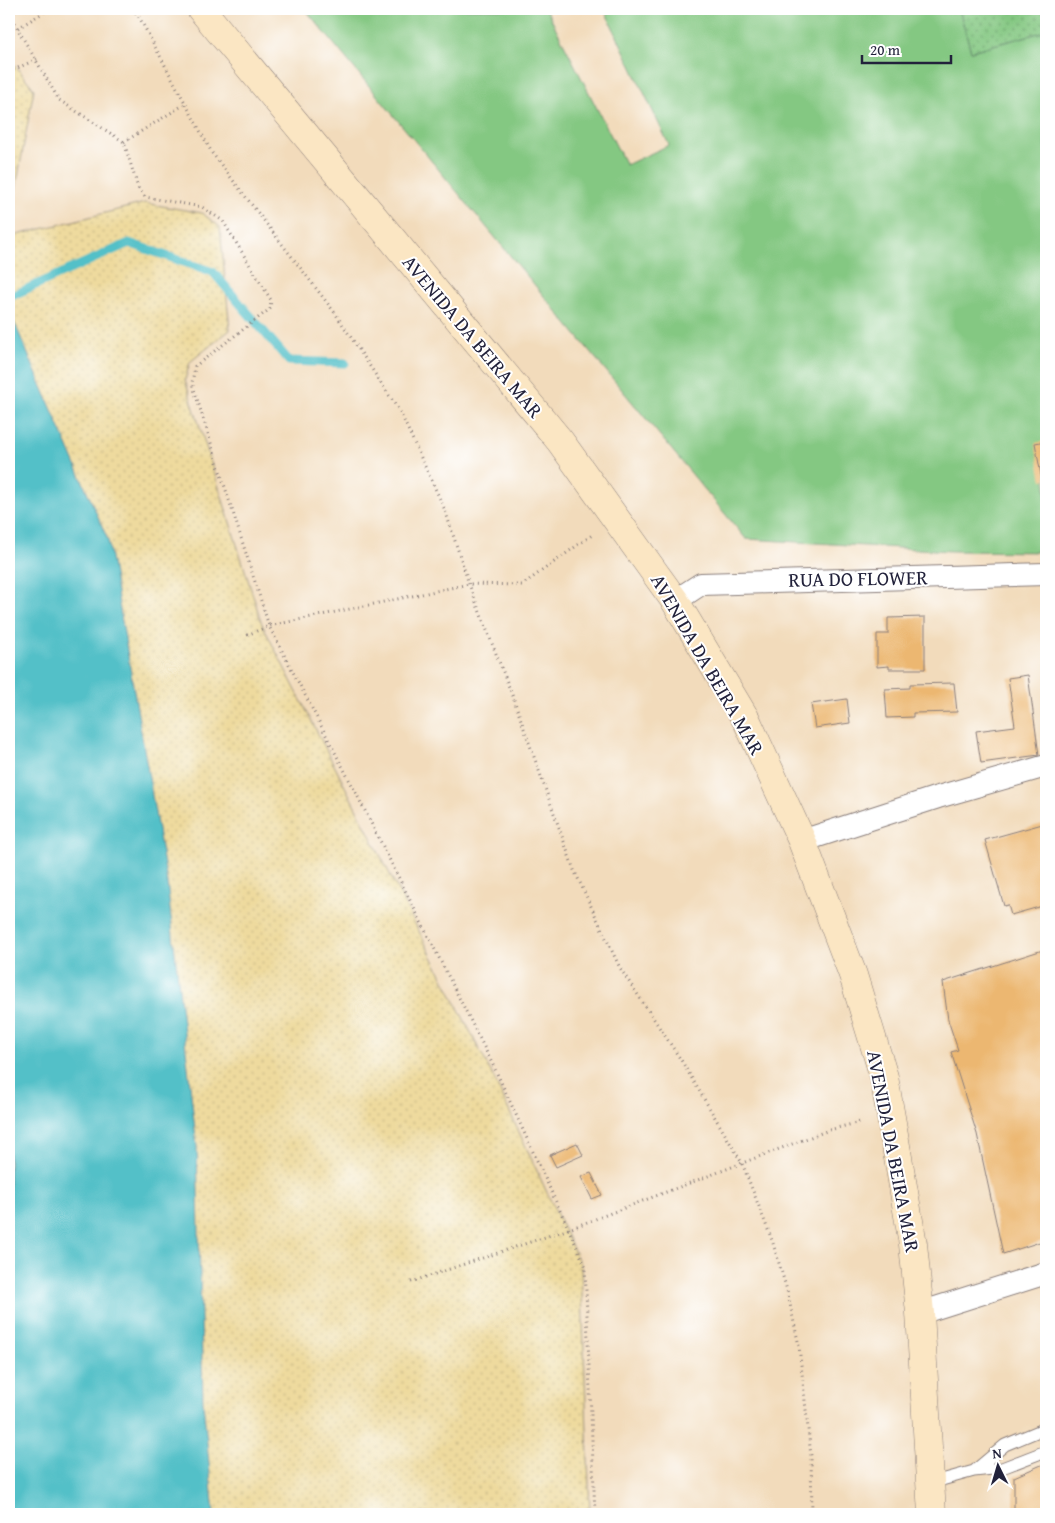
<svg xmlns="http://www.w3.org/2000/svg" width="1055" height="1523" font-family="'Gentium Book Plus',serif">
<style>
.grass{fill:#84c882;stroke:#53755e}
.sand{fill:url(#sand-dots);stroke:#887e6c}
.park{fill:url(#park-dots);stroke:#53755e}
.water{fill:#52c0c8;stroke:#3a7182}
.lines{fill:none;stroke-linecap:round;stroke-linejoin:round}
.stream{stroke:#52c0c8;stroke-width:9}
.building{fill:#ecb771}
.lane-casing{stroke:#8a7e7b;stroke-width:13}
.street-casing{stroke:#8a7e7b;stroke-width:24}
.secondary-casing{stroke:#8a7e7b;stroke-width:29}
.path{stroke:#8a7e7b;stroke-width:3;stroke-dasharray:1 4;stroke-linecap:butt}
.lane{stroke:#fff;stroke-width:11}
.street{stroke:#fff;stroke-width:22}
.secondary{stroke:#fbe6c3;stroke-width:28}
.labels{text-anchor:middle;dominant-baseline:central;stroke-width:4;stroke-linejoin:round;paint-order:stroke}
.street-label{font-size:20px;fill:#22223b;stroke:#fff}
</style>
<defs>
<pattern id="sand-dots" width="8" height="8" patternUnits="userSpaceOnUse" patternTransform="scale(1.25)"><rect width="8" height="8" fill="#eeda9e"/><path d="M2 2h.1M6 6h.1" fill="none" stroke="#ccbb89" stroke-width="1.8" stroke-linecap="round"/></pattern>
<pattern id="park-dots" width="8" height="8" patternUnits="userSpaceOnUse" patternTransform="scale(1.25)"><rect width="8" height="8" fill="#84c882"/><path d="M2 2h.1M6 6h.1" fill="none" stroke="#6ca26c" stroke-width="1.8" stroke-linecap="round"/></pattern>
</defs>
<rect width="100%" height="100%" fill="#fff"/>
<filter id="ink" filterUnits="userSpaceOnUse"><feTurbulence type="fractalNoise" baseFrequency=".02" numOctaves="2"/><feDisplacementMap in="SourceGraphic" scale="10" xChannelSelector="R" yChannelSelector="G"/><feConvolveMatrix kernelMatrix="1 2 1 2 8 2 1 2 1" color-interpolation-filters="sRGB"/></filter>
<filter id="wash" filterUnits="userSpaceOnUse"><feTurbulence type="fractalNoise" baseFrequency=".0096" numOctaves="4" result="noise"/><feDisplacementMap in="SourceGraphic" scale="20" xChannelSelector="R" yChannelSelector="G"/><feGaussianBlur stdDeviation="1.12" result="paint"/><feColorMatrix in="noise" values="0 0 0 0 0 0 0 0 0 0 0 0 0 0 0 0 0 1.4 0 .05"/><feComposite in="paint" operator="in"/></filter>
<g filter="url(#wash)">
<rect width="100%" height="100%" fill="#f2dbbb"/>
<path class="grass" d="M 305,9 L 546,9 L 626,165 L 669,145 L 604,9 L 959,9 L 971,51 L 1046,31 L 1046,552 L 951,551 L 746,539 Z"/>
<path class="sand" d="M 9,58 L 34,89 L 9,226 Z
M 145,203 L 202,213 L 220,227 L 230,330 L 190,362 L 185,380 L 262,624 L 493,1076 L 581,1266 L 590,1514 L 24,1514 L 9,1376 L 9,237 Z"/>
<path class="park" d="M 959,9 L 1046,9 L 1046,31 L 971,51 Z"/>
<path class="water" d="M 9,310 L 108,540 L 167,882 L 197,1147 L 203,1402 L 214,1514 L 9,1514 Z"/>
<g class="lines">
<path class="stream" d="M 9,297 L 129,243 L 213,272 L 289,361 L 345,363"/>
</g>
<g id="blocks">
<path class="building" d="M 1046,441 L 1046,479 L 1042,480 L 1035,443 Z
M 925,617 L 925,669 L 889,669 L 889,666 L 877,667 L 877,634 L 888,634 L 888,618 Z
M 1028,675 L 1039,755 L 981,763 L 976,731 L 1015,726 L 1008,678 Z
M 954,683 L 957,712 L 913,713 L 913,717 L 887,718 L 885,689 L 910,688 L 910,684 Z
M 847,699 L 850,723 L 815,728 L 811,704 Z
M 1046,823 L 1046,905 L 1011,915 L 1008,905 L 1004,906 L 985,840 Z
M 1046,949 L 1046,1240 L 1003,1254 L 977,1134 L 951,1052 L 958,1050 L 948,1020 L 943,982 Z
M 577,1143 L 583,1155 L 556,1167 L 550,1155 Z
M 591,1173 L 602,1195 L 592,1199 L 581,1177 Z
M 1046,1463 L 1046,1514 L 1014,1514 L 1014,1477 Z"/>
</g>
</g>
<g filter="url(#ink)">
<use href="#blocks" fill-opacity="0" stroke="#8a7e7b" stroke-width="1"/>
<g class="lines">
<g class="lane-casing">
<path id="lane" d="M 974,1471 L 1005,1445 L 1046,1428
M 931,1483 L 974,1471 L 1002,1468 L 1046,1451"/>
</g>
<g class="street-casing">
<path id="street" d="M 675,601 L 701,584 L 1046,574
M 802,841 L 938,797 L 1046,766
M 920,1313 L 1046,1273"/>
</g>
<g class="secondary-casing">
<path id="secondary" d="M 201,9 L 560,441 L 675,601 L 747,721 L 802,841 L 853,975 L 884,1077 L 913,1244 L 920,1313 L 932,1514"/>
</g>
<path class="path" d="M 132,9 L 138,15 L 212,153 L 335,313 L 400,412 L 445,510 L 469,584 L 514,700 L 574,870 L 620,968 L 681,1060 L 742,1163 L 772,1240 L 787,1290 L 799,1346 L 811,1456 L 812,1514
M 9,14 L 59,100 L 124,142 L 138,188 L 145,197 L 202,207 L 223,221 L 271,300 L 270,309 L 195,366 L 192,383 L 269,626 L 352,785 L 495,1069 L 585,1265 L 595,1514
M 18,28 L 49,9
M 9,72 L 37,59
M 124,142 L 185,104
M 247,635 L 269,626 L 469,584 L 522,585 L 592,535
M 411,1282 L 569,1229 L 829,1130 L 860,1122"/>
<use href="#lane" class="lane"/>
<use href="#street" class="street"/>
<use href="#secondary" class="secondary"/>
</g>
</g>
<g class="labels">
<g class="street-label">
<text transform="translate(473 336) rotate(50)">AVENIDA DA BEIRA MAR</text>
<text transform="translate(858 578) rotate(-1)">RUA DO FLOWER</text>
<text transform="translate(708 664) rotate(60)">AVENIDA DA BEIRA MAR</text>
<text transform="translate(894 1151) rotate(79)">AVENIDA DA BEIRA MAR</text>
</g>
</g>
<rect width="1055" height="1523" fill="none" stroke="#fff" stroke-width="30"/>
<g transform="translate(998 1466) rotate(355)" stroke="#ffffff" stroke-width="4" paint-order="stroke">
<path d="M0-4L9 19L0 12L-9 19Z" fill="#22223b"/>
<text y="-8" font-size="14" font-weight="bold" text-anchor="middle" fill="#22223b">N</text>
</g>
<path d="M862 55v8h89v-8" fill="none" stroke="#22223b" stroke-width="2.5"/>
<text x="870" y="55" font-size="15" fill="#22223b" stroke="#ffffff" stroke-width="4" paint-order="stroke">20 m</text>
</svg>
